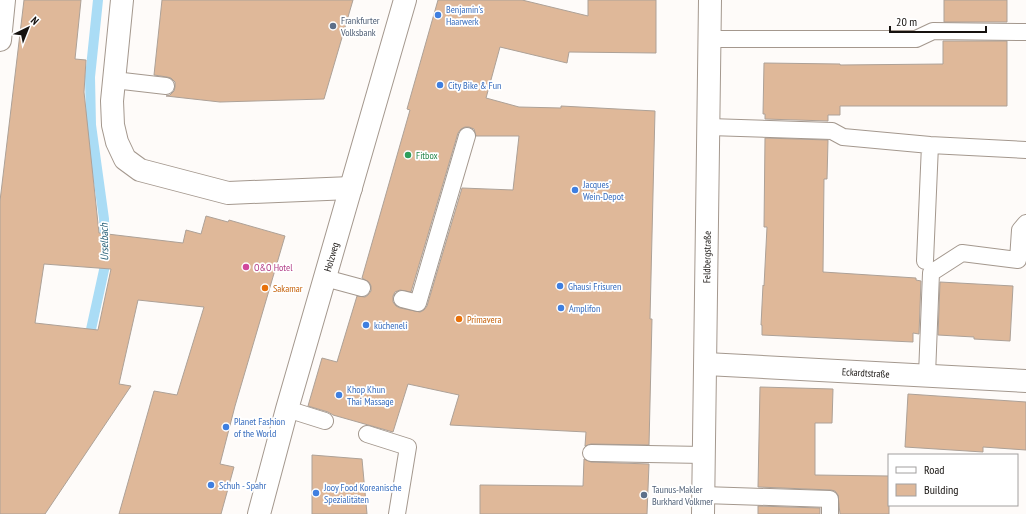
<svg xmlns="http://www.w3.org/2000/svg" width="1026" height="514" font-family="'PT Sans Narrow',sans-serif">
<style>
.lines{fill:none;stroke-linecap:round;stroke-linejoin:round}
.stream{stroke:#aadcf5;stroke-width:10}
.building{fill:#dfb899;stroke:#ada197;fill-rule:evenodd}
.lane-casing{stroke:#a4988e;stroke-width:18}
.street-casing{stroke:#a4988e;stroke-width:24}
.secondary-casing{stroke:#a4988e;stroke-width:24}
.lane{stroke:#fff;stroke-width:16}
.street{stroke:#fff;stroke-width:22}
.secondary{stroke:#fff;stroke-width:22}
.shop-dot{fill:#3f7fe0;stroke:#fff;stroke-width:1.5}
.service-dot{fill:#5c6f8a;stroke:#fff;stroke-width:1.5}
.leisure-dot{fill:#2e9e5b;stroke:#fff;stroke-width:1.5}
.hotel-dot{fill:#d1479c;stroke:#fff;stroke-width:1.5}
.food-dot{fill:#e8710a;stroke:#fff;stroke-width:1.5}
.labels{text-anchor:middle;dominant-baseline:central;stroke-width:3.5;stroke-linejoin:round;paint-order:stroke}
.shop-label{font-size:10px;fill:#366cbe;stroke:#fff;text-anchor:start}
.service-label{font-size:10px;fill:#4e5e75;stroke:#fff;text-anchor:start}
.leisure-label{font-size:10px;fill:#27864d;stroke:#fff;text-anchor:start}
.street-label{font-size:10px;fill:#16120f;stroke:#fff}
.hotel-label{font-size:10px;fill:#b23c85;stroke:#fff;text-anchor:start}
.food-label{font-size:10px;fill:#c56008;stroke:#fff;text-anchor:start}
.water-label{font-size:11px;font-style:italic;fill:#195770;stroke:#fff}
</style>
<rect width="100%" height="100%" fill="#fefbf9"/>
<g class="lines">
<path class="stream" d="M 88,343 L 106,261 L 104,219 L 91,125 L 90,77 L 98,0"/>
</g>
<path class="building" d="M 24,0 L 81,0 L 75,59 L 86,60 L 84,92 L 99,233 L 183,243 L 186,230 L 201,234 L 206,216 L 228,222 L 229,220 L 285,236 L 235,406 L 220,464 L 234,467 L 221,514 L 119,514 L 154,391 L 177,395 L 204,307 L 138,300 L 119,384 L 131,386 L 45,514 L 0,514 L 0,201 ZM 44,264 L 111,269 L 98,330 L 35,323 Z
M 162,0 L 353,0 L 324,99 L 220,102 L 166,96 L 170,95 L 174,91 L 175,87 L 175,82 L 171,78 L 167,77 L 154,75 Z
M 438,0 L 522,0 L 588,16 L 588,0 L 656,0 L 656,53 L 569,52 L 567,63 L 500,47 L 486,98 L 519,107 L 561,108 L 561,106 L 655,111 L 650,319 L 652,319 L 649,445 L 591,444 L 585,446 L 586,432 L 450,425 L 459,395 L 408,384 L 393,432 L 333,415 L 328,412 L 308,406 L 322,358 L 337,362 L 357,296 L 365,297 L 368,295 L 371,291 L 371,286 L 369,282 L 362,278 L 410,110 L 407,109 ZM 465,127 L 469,127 L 474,129 L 476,136 L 519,136 L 513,190 L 462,188 L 427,306 L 424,310 L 420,312 L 400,308 L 396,306 L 393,302 L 393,296 L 395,292 L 400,290 L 411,292 L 458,133 L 461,129 Z
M 944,0 L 1007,0 L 1007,22 L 944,22 Z
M 943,41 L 1007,41 L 1007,106 L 840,106 L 840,115 L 828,115 L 828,121 L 765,119 L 765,114 L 763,114 L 764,63 L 840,64 L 840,65 L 943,64 Z
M 765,138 L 828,140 L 827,179 L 824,179 L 823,272 L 916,278 L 916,280 L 921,281 L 919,334 L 913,333 L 913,342 L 762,335 L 762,325 L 761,325 L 763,285 L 764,286 L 767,227 L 764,227 Z
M 940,282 L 1013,286 L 1010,341 L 974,339 L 974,337 L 938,335 Z
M 760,387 L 833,389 L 832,423 L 815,423 L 815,475 L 889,476 L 889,514 L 840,514 L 838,495 L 835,491 L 831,490 L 758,487 Z
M 908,394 L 1026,402 L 1026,450 L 983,447 L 983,452 L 905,447 Z
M 312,455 L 362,459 L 367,514 L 312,514 Z
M 584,459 L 591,462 L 649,464 L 647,514 L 480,514 L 480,485 L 583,486 Z
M 758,506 L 820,508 L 820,514 L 758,514 Z"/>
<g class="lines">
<g class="lane-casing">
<path id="lane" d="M 710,39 L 916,39 L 933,31 L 1026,32
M 114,80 L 166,86
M 709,127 L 832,131 L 843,137 L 930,145 L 1026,150
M 925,261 L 930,145
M 325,278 L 362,288
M 402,299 L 418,303 L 467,136
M 927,375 L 931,273 L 962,253 L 1018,260 L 1020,230 L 1026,223
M 287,409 L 325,421
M 367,434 L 408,447 L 397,514
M 591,453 L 704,455
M 703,495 L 830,499 L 830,514"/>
</g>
<g class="street-casing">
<g id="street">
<path d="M 122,0 L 112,101 L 113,125 L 117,142 L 125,159 L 140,170 L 228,193 L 351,188"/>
<path d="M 0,40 L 4,0"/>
<path id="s1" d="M 706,364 L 1026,381"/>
<path id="s2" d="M 259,514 L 287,409 L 405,0"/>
</g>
</g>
<g class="secondary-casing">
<g id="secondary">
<path id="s3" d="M 703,514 L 710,0"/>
</g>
</g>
<use href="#lane" class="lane"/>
<use href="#street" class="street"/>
<use href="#secondary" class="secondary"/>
</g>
<g class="shop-dot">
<circle cx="438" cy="15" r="4"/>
<circle cx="440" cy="85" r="4"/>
<circle cx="575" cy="190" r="4"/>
<circle cx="560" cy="286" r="4"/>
<circle cx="561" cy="308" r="4"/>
<circle cx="366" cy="325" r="4"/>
<circle cx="339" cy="395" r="4"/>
<circle cx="226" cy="427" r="4"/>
<circle cx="211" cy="485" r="4"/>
<circle cx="316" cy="493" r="4"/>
</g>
<g class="service-dot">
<circle cx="333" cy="26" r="4"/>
<circle cx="644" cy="495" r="4"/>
</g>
<circle class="leisure-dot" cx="408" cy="155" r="4"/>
<circle class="hotel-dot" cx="246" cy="267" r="4"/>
<g class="food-dot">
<circle cx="265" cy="288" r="4"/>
<circle cx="459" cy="319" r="4"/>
</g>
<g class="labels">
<g class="shop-label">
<text x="446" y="9">Benjamin's<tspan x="446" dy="12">Haarwerk</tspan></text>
<text x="448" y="85">City Bike &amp; Fun</text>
<text x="583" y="184">Jacques'<tspan x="583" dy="12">Wein-Depot</tspan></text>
<text x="568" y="286">Ghausi Frisuren</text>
<text x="569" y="308">Amplifon</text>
<text x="374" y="325">kücheneli</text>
<text x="347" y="389">Khop Khun<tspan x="347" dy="12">Thai Massage</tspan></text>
<text x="234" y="421">Planet Fashion<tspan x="234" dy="12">of the World</tspan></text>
<text x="219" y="485">Schuh - Spahr</text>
<text x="324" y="487">Jooy Food Koreanische<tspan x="324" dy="12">Spezialitäten</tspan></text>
</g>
<g class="service-label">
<text x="341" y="20">Frankfurter<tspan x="341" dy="12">Volksbank</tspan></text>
<text x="652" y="489">Taunus-Makler<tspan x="652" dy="12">Burkhard Volkmer</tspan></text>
</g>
<g class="leisure-label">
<text x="416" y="155">Fitbox</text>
</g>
<g class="street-label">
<text stroke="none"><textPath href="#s2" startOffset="267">Holzweg</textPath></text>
<text stroke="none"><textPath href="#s3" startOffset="257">Feldbergstraße</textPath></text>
<text stroke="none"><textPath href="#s1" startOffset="160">Eckardtstraße</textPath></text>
</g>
<g class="hotel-label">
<text x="254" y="267">O&amp;O Hotel</text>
</g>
<g class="food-label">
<text x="273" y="288">Sakamar</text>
<text x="467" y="319">Primavera</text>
</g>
<g class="water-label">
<text transform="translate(104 242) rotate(-91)">Urselbach</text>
</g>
</g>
<rect x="888" y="454" width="130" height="52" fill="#ffffff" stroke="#a2a09f"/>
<rect x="896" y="467" width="20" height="6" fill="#ffffff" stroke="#a2a09f"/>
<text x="924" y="474" font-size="12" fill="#16120f">Road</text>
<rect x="896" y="484" width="20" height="12" fill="#dfb899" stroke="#a2a09f"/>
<text x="924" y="494" font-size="12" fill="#16120f">Building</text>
<g transform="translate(28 28) rotate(43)" stroke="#ffffff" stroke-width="3" paint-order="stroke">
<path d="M0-3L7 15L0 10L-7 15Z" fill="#16120f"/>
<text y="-6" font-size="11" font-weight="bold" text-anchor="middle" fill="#16120f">N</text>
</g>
<path d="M890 26v6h96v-6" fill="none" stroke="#16120f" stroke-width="2"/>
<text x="896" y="26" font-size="12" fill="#16120f" stroke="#ffffff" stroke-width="3" paint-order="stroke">20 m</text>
</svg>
